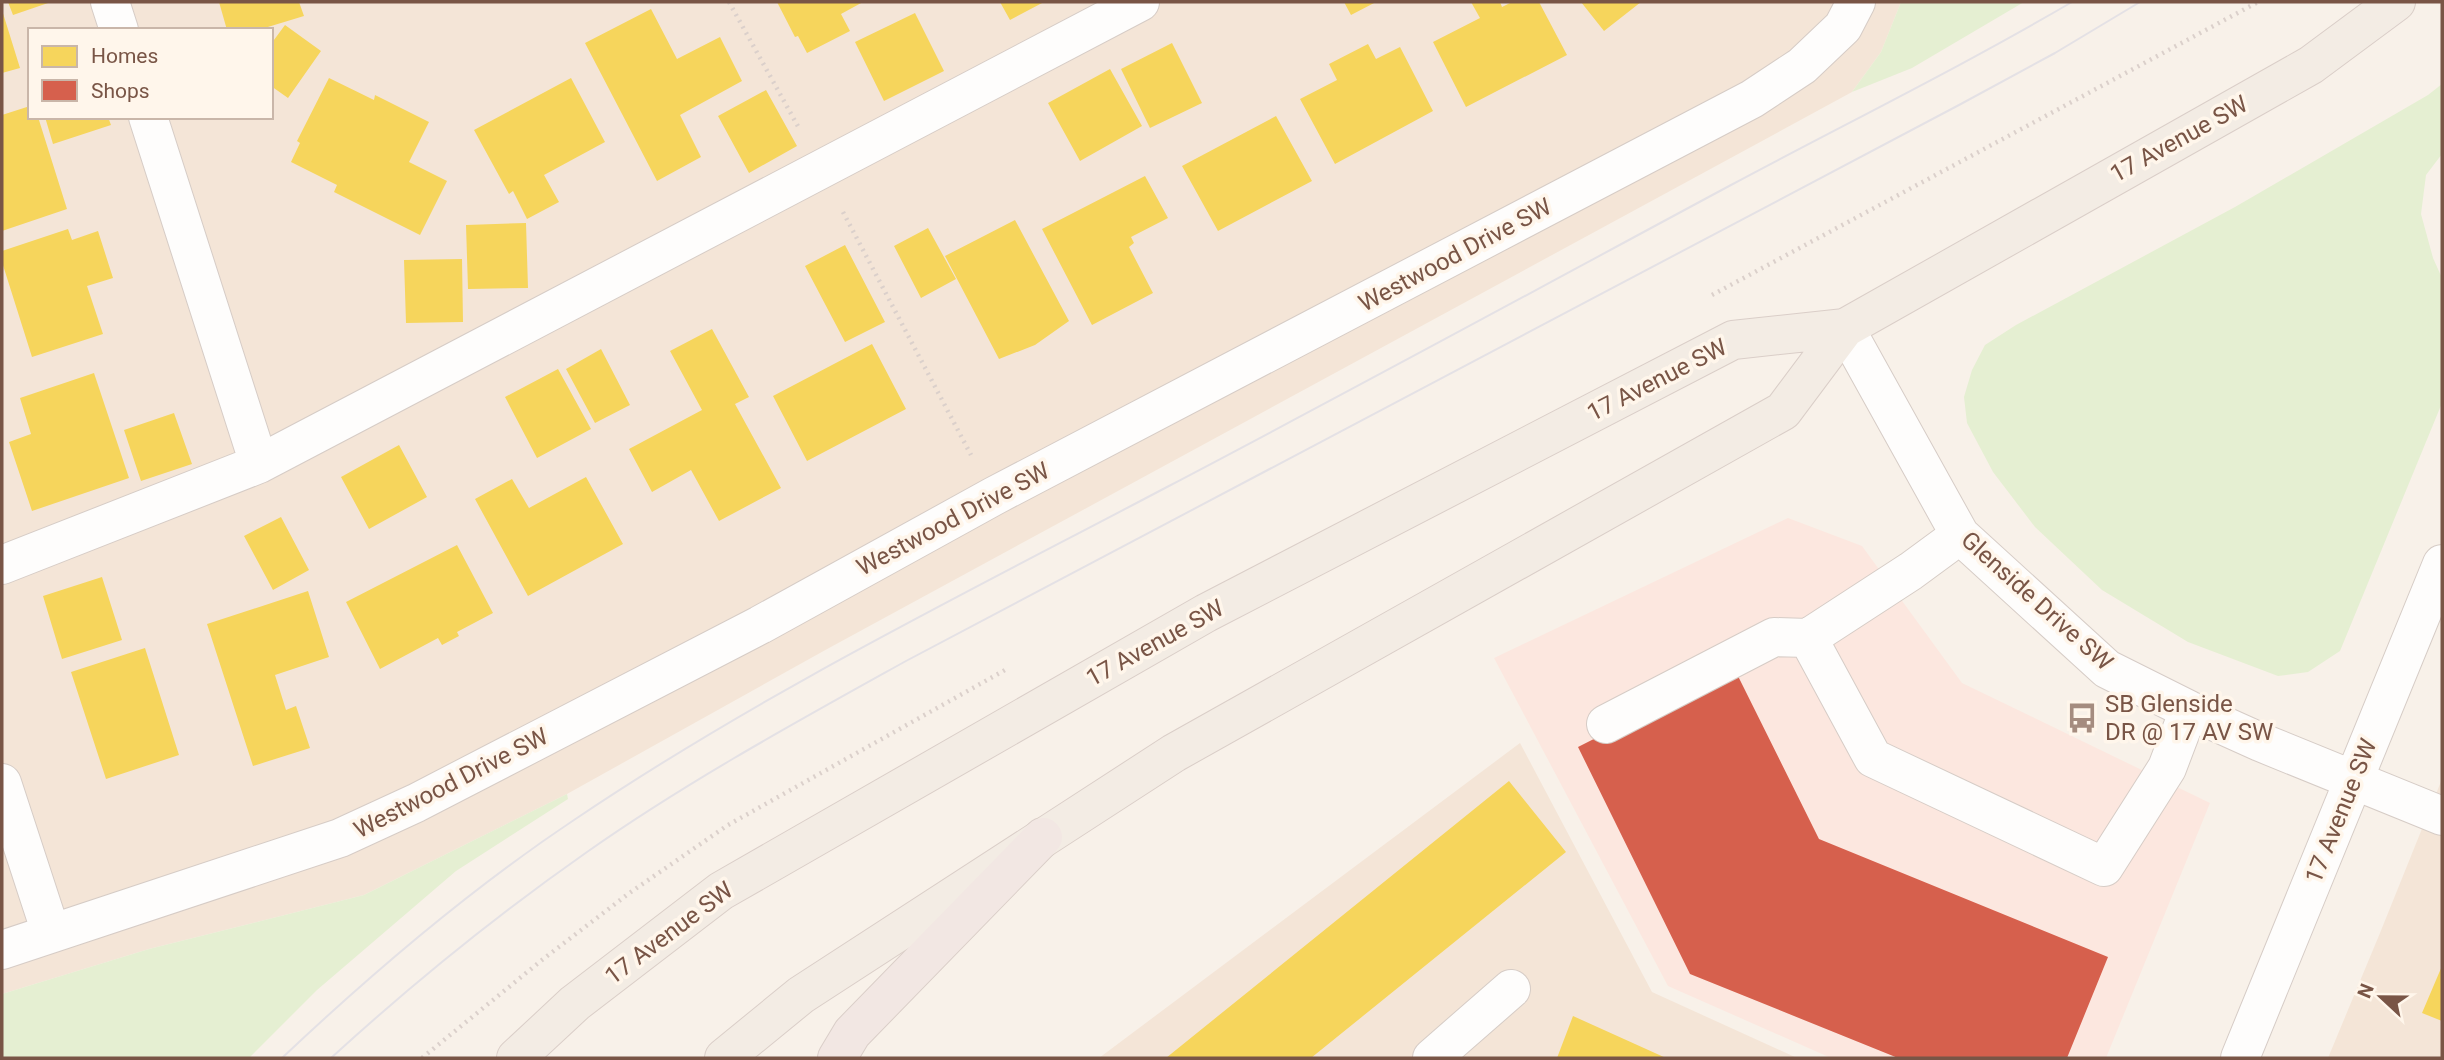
<svg xmlns="http://www.w3.org/2000/svg" width="2444" height="1060" font-family="Roboto,sans-serif">
<style>
.residential{fill:#f4e5d7;fill-rule:evenodd}
.commercial{fill:#fce7df}
.green{fill:#e5efd2}
.homes{fill:#f6d55c}
.shops{fill:#d6604d}
.lines{fill:none;stroke-linecap:round;stroke-linejoin:round}
.minor-casing{stroke:#d6ccc6;stroke-width:40}
.major-casing{stroke:#dacec8;stroke-width:40}
.highway-casing{stroke:#dacec8;stroke-width:40}
.path{stroke:#dbd0cb;stroke-width:4.5;stroke-dasharray:2 5;stroke-linecap:butt}
.minor{stroke:#fefdfc;stroke-width:38}
.major{stroke:#f3ece4;stroke-width:38}
.highway{stroke:#f2e7e3;stroke-width:38}
.tram{stroke:#e4e1e5;stroke-width:2}
.labels{text-anchor:middle;dominant-baseline:central;stroke-width:7;stroke-linejoin:round;paint-order:stroke}
.street-label{font-size:24px;fill:#795546;stroke:#fff6eb}
.poi-label{font-size:24px;fill:#795546;stroke:#fff6eb;text-anchor:start}
</style>
<rect width="100%" height="100%" fill="#f8f1e9"/>
<path class="residential" d="M 2,2 L 1901,2 L 1881,52 L 1852,92 L 829,648 L 567,794 L 364,895 L 149,949 L 2,994 ZM 30,30 L 271,30 L 271,117 L 30,117 Z
M 1520,743 L 1652,992 L 1797,1058 L 1099,1058 Z
M 2442,779 L 2442,1058 L 2328,1058 L 2380,933 Z"/>
<path class="commercial" d="M 1788,518 L 1862,546 L 1962,683 L 2210,803 L 2106,1058 L 1831,1058 L 1668,986 L 1494,658 Z"/>
<path class="green" d="M 1901,2 L 2024,2 L 1912,68 L 1852,92 L 1881,52 Z
M 2442,84 L 2442,154 L 2426,175 L 2421,214 L 2433,258 L 2442,278 L 2442,403 L 2340,651 L 2308,672 L 2278,676 L 2188,642 L 2102,590 L 2035,527 L 1993,472 L 1967,423 L 1964,397 L 1972,370 L 1985,345 L 2016,325 L 2235,207 L 2428,95 Z
M 567,794 L 568,799 L 456,871 L 317,990 L 249,1058 L 2,1058 L 2,994 L 149,949 L 364,895 Z"/>
<path class="homes" d="M 8,2 L 51,2 L 13,15 Z
M 219,2 L 299,2 L 304,16 L 258,30 L 227,30 Z
M 777,2 L 863,2 L 841,14 L 850,31 L 807,53 L 798,36 L 795,37 Z
M 1000,2 L 1044,2 L 1010,20 Z
M 1344,2 L 1376,2 L 1351,15 Z
M 1471,2 L 1500,2 L 1502,7 L 1512,2 L 1539,2 L 1567,55 L 1466,107 L 1433,42 L 1480,18 Z
M 1581,2 L 1641,2 L 1604,31 Z
M 651,9 L 677,59 L 720,37 L 742,81 L 680,115 L 701,157 L 657,181 L 585,43 Z
M 2,10 L 20,68 L 2,73 Z
M 915,13 L 944,71 L 884,101 L 855,42 Z
M 285,25 L 321,51 L 288,98 L 271,86 L 271,44 Z
M 1172,43 L 1202,103 L 1150,128 L 1121,69 Z
M 1368,44 L 1376,59 L 1400,47 L 1433,111 L 1335,164 L 1300,99 L 1337,80 L 1329,64 Z
M 1110,69 L 1142,126 L 1080,161 L 1048,103 Z
M 329,78 L 374,100 L 375,95 L 429,122 L 409,162 L 447,181 L 420,235 L 334,192 L 337,185 L 291,162 L 300,143 L 297,141 Z
M 571,78 L 605,142 L 544,175 L 559,202 L 527,219 L 513,191 L 509,194 L 474,130 Z
M 766,90 L 797,146 L 749,173 L 718,116 Z
M 30,106 L 30,117 L 38,117 L 67,209 L 2,231 L 2,115 Z
M 1276,116 L 1312,181 L 1218,231 L 1182,166 Z
M 45,117 L 108,117 L 111,125 L 53,144 Z
M 1145,176 L 1168,218 L 1131,237 L 1134,243 L 1129,247 L 1153,293 L 1092,325 L 1042,229 Z
M 1015,220 L 1069,321 L 1035,345 L 999,359 L 945,256 Z
M 526,223 L 528,288 L 468,289 L 466,225 Z
M 928,228 L 956,279 L 921,298 L 894,246 Z
M 68,229 L 72,240 L 98,231 L 113,278 L 87,286 L 103,334 L 32,357 L 2,262 L 2,251 Z
M 845,245 L 885,322 L 845,342 L 805,266 Z
M 462,259 L 463,322 L 406,323 L 404,260 Z
M 712,329 L 749,397 L 735,404 L 781,488 L 719,521 L 691,470 L 652,492 L 629,449 L 702,410 L 670,351 Z
M 872,344 L 906,409 L 807,461 L 773,396 Z
M 601,349 L 630,405 L 595,423 L 566,369 Z
M 558,369 L 591,429 L 537,458 L 505,397 Z
M 94,373 L 129,478 L 32,511 L 9,442 L 31,434 L 20,398 Z
M 174,413 L 192,464 L 141,481 L 124,430 Z
M 399,445 L 427,497 L 369,529 L 341,477 Z
M 586,477 L 623,544 L 528,596 L 475,499 L 512,479 L 529,508 Z
M 281,517 L 309,570 L 273,590 L 244,536 Z
M 457,545 L 493,613 L 457,632 L 459,636 L 442,645 L 438,638 L 380,669 L 346,602 Z
M 102,577 L 122,640 L 62,659 L 43,596 Z
M 308,591 L 329,657 L 275,675 L 286,710 L 296,706 L 310,748 L 253,766 L 207,624 Z
M 145,648 L 179,755 L 106,779 L 71,672 Z
M 1509,781 L 1566,852 L 1311,1058 L 1166,1058 Z
M 2442,966 L 2442,1021 L 2422,1013 Z
M 1573,1016 L 1666,1058 L 1557,1058 Z"/>
<path class="shops" d="M 1734,668 L 1819,839 L 2108,957 L 2067,1058 L 1898,1058 L 1690,974 L 1578,747 Z"/>
<g class="lines">
<g class="minor-casing">
<path id="minor" d="M 110,2 L 119,30
M 148,117 L 259,464
M 1845,328 L 1960,535 L 2107,669 L 2189,710 L 2260,742 L 2442,816
M 1960,535 L 1911,571 L 1808,638 L 1873,758 L 2104,867 L 2167,768 L 2189,710
M 2,565 L 259,464 L 1140,2
M 1606,724 L 1774,637 L 1808,638
M 2,783 L 51,933
M 2,950 L 340,838 L 416,803 L 760,625 L 994,496 L 1752,99 L 1802,66 L 1843,27 L 1856,2
M 1432,1058 L 1511,989
M 2240,1058 L 2442,564"/>
</g>
<g class="major-casing">
<path id="major" d="M 516,1058 L 575,1003 L 721,891 L 1206,613 L 1733,340 L 1845,328 L 2311,65 L 2396,2
M 724,1058 L 801,995 L 1174,753 L 1783,411 L 1845,328"/>
</g>
<g class="highway-casing">
<path id="highway" d="M 837,1058 L 852,1033 L 1043,837"/>
</g>
<path class="path" d="M 729,2 L 800,130
M 843,212 L 971,455
M 1712,295 L 2258,2
M 422,1058 L 542,960 L 628,894 L 728,825 L 1005,670"/>
<use href="#minor" class="minor"/>
<use href="#major" class="major"/>
<use href="#highway" class="highway"/>
<path class="tram" d="M 282,1058 C 373,972 469,890 574,820 C 762,693 966,593 1167,487 C 1356,388 1543,286 1731,185 C 1845,124 1961,67 2072,2
M 331,1058 C 412,984 497,915 587,852 C 688,781 798,721 906,661 L 1959,105 L 2055,53 L 2140,2"/>
</g>
<defs>
<g id="bus-bare" transform="scale(2.415)"><path d="M-5-6H5V4H4V6H2V4H-2V6H-4V4H-5ZM-3.5-4V0h7V-4ZM-3.5 1.2v1.5H-2V1.2ZM2 1.2v1.5H3.5V1.2Z" fill="#a58c7f" stroke="#fff6eb" stroke-width="2.5" paint-order="stroke"/></g>
</defs>
<g fill-rule="evenodd">
<use href="#bus-bare" x="2082" y="718"/>
</g>
<g class="labels">
<g class="street-label">
<text transform="translate(2179 139) rotate(-29)">17 Avenue SW</text>
<text transform="translate(1455 255) rotate(-28)">Westwood Drive SW</text>
<text transform="translate(1657 380) rotate(-27)">17 Avenue SW</text>
<text transform="translate(953 519) rotate(-28)">Westwood Drive SW</text>
<text transform="translate(2037 601) rotate(42)">Glenside Drive SW</text>
<text transform="translate(1155 643) rotate(-29)">17 Avenue SW</text>
<text transform="translate(451 783) rotate(-27)">Westwood Drive SW</text>
<text transform="translate(2341 811) rotate(-68)">17 Avenue SW</text>
<text transform="translate(669 933) rotate(-37)">17 Avenue SW</text>
</g>
<g class="poi-label">
<text x="2105" y="704">SB Glenside<tspan x="2105" dy="28">DR @ 17 AV SW</tspan></text>
</g>
</g>
<rect width="2444" height="1060" fill="none" stroke="#795546" stroke-width="7"/>
<rect x="28" y="28" width="245" height="91" fill="#fff6eb" stroke="#c9b6a9" stroke-width="2"/>
<rect x="42" y="46" width="35" height="21" fill="#f6d55c" stroke="#c9b6a9" stroke-width="2"/>
<text x="91" y="63" font-size="21" fill="#795546">Homes</text>
<rect x="42" y="80" width="35" height="21" fill="#d6604d" stroke="#c9b6a9" stroke-width="2"/>
<text x="91" y="98" font-size="21" fill="#795546">Shops</text>
<g transform="translate(2381 997) rotate(292)" stroke="#fff6eb" stroke-width="5" paint-order="stroke">
<path d="M0-5L12 26L0 18L-12 26Z" fill="#795546"/>
<text y="-10" font-size="19" font-weight="bold" text-anchor="middle" fill="#795546">N</text>
</g>
</svg>
